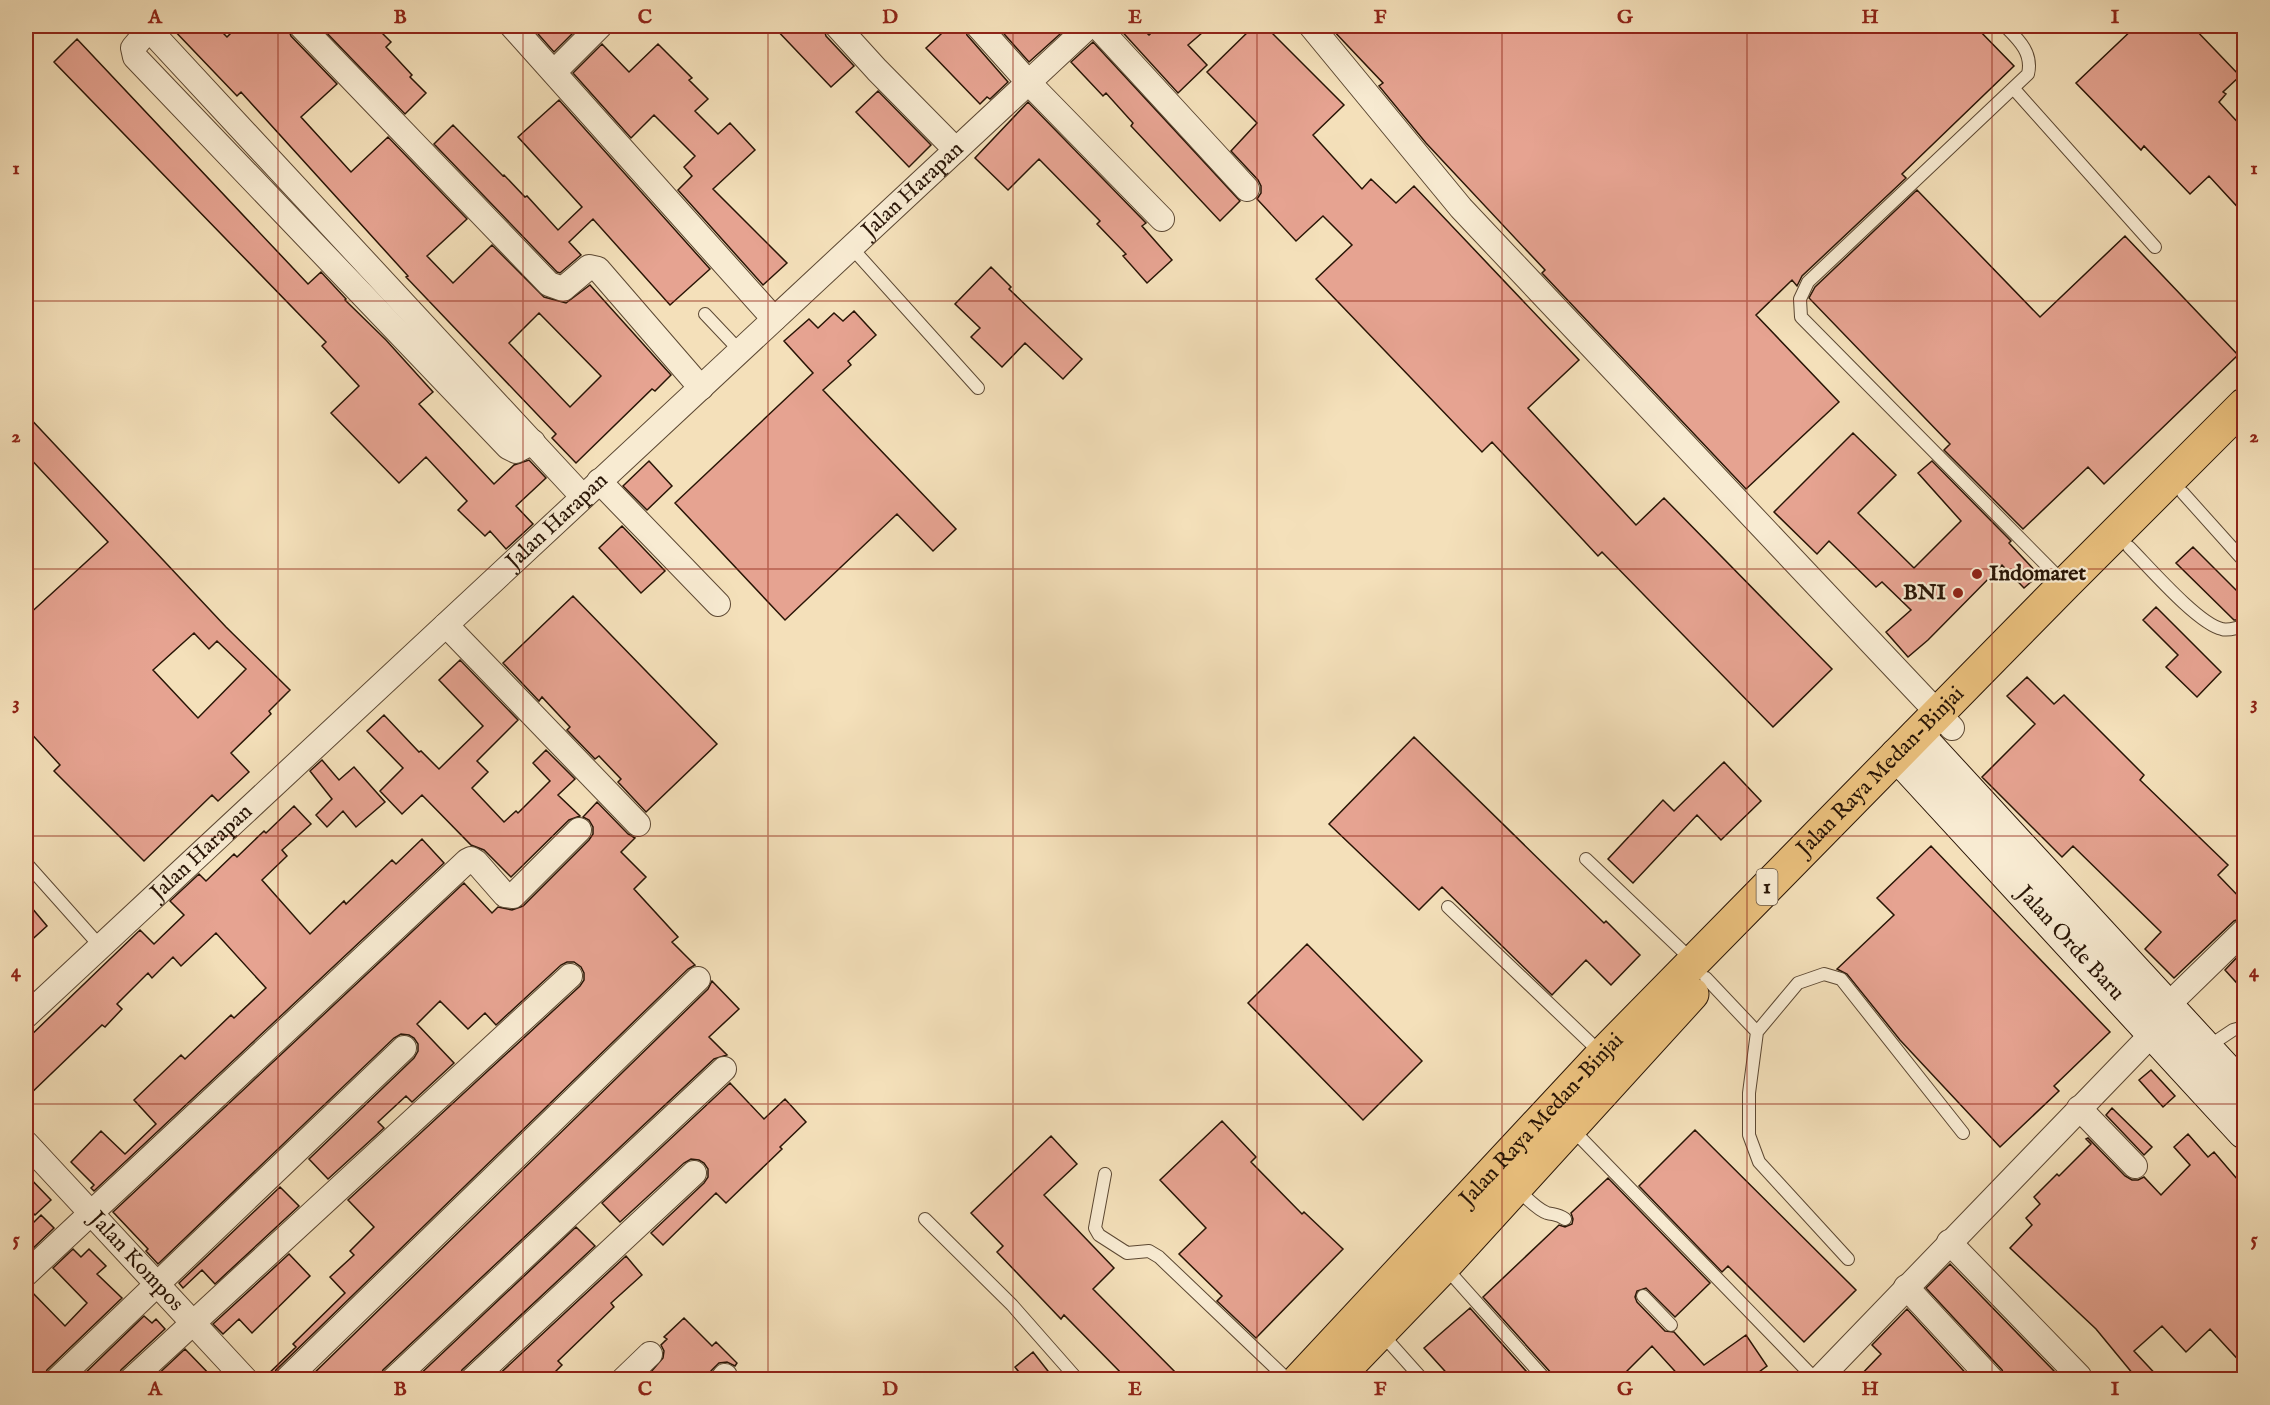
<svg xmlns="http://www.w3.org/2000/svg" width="2270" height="1405" font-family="'IM FELL English',serif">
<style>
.building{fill:#e6a391;stroke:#291506;stroke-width:1.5;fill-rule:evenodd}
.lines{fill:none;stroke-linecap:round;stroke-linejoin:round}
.service-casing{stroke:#5c4833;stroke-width:14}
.minor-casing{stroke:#5c4833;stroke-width:26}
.secondary-casing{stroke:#291506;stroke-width:35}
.trunk-casing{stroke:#291506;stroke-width:35}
.service{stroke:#f8ebd2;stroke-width:12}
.minor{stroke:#f8ebd2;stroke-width:24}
.secondary{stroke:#f8ebd2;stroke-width:33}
.trunk{stroke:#eac07d;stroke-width:33}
.grid{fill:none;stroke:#8f2418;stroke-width:1.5;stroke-opacity:0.55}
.poi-dot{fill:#8f2418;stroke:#f8ebd2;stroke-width:2}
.labels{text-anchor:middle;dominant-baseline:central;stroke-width:4.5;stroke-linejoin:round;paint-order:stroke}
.shield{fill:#f8ebd2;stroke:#675543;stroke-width:1.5}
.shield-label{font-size:21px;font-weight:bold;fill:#291506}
.street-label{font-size:22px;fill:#291506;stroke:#f8ebd2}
.poi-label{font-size:22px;font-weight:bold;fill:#291506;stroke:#f8ebd2;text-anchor:start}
.neatline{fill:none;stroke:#8f2418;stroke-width:2}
.grid-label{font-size:20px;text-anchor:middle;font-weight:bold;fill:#8f2418}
</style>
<rect width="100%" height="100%" fill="#f4e0ba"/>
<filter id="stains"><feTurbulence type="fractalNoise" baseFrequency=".00333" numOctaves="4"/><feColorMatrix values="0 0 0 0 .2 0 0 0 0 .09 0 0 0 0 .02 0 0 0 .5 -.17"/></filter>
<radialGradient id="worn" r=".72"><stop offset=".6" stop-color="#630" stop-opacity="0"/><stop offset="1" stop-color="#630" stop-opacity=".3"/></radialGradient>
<path class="building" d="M 170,26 L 216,26 L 227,37 L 238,26 L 287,26 L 291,36 L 337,84 L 301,117 L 351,172 L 388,137 L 467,219 L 427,256 L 453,283 L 492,245 L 544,297 L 566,303 L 590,285 L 671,375 L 655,391 L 652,389 L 576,463 L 552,438 L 556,434 L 406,277 L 408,276 L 241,92 L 237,96 ZM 539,313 L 601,376 L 570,407 L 509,343 Z
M 320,26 L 375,26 L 391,42 L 386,47 L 412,75 L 410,77 L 426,93 L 405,114 Z
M 531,26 L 580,26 L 554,52 Z
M 773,26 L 823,26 L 826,36 L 854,66 L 831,87 Z
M 933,26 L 964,26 L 967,35 L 1008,82 L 990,99 L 987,97 L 980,104 L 926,48 L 941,34 Z
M 997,26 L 1069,26 L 1029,62 Z
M 1117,26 L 1139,26 L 1149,35 L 1159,26 L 1210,26 L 1188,45 L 1207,65 L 1178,93 Z
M 1254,26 L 1265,26 L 1344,105 L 1313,135 L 1362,189 L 1371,179 L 1396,203 L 1414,186 L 1579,360 L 1528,408 L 1636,525 L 1664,498 L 1832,669 L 1773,727 L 1602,552 L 1598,556 L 1492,442 L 1482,452 L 1316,279 L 1352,245 L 1323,216 L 1296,241 L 1257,199 L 1261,193 L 1261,186 L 1258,180 L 1231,151 L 1257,123 L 1207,72 Z
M 1329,26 L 1975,26 L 2014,66 L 1902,174 L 1906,178 L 1802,276 L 1797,286 L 1792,280 L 1756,315 L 1839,402 L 1746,489 L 1542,273 L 1545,270 L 1426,143 L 1379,86 L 1383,83 Z
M 2136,26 L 2192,26 L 2240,76 L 2223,92 L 2226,94 L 2219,102 L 2244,129 L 2244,214 L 2209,176 L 2190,194 L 2144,146 L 2141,150 L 2076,83 Z
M 77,39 L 308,284 L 321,272 L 346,299 L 345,300 L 386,340 L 433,392 L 419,404 L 494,484 L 514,465 L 529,460 L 546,478 L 516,506 L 533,524 L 506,549 L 490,531 L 485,536 L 458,510 L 467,501 L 426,457 L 399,483 L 331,413 L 359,386 L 322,346 L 326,342 L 54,62 Z
M 1093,42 L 1240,201 L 1220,221 L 1131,126 L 1133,123 L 1106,93 L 1103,96 L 1071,62 Z
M 602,44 L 629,72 L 658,44 L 692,78 L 689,80 L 708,99 L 695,111 L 718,134 L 730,123 L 755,150 L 713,189 L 787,263 L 763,285 L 678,190 L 692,176 L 684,167 L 695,156 L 654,115 L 631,138 L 573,73 Z
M 878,91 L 931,145 L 909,167 L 856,112 Z
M 559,100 L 710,269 L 670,305 L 593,219 L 569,242 L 581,255 L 560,273 L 557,272 L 434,144 L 453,125 L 503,176 L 504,175 L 525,197 L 527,196 L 558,230 L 582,207 L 518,137 Z
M 1028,102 L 1146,223 L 1142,226 L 1172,260 L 1147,283 L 1123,256 L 1126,254 L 1097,224 L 1100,221 L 1039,159 L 1008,190 L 975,158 Z
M 1917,190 L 2040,317 L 2125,236 L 2238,355 L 2104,484 L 2088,467 L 2023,529 L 1944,450 L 1950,444 L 1809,298 L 1815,287 Z
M 991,267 L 1011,287 L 1009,289 L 1082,359 L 1063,379 L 1025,343 L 1002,367 L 971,337 L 980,328 L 955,304 Z
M 854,311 L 876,335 L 848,361 L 851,365 L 823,390 L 956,529 L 933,551 L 897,514 L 785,620 L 675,503 L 813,373 L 784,341 L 809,319 L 818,328 L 834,313 L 843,321 Z
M 26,414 L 226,627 L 290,690 L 269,711 L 271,714 L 231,753 L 249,772 L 218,801 L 212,795 L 144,861 L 54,771 L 60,765 L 26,728 L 26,617 L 108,542 L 26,454 ZM 194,633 L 209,649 L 217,641 L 246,669 L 198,718 L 153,670 Z
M 1853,433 L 1896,475 L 1858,513 L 1914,568 L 1961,521 L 1918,473 L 1932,461 L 2011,541 L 2009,543 L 2039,575 L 2024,588 L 2002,565 L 1928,640 L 1908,657 L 1886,632 L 1911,610 L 1882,582 L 1876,587 L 1829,541 L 1817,554 L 1774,512 Z
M 649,461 L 672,486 L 647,510 L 623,486 Z
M 622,526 L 665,571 L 641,593 L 599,548 Z
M 2193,547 L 2244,598 L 2244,620 L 2234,620 L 2176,563 Z
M 573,596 L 717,744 L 646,812 L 618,782 L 621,779 L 599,756 L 595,759 L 567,730 L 570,727 L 542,697 L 539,701 L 503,663 Z
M 2156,607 L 2221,672 L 2197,697 L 2166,667 L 2178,655 L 2143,620 Z
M 460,660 L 518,720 L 477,761 L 488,772 L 472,788 L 504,822 L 516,811 L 518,813 L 550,781 L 533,763 L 546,750 L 575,779 L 558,795 L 580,816 L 569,820 L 511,877 L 484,850 L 471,845 L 422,795 L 402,814 L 380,791 L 403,768 L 367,731 L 384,715 L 419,752 L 421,751 L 439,769 L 483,726 L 439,680 Z
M 2027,677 L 2054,704 L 2064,695 L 2144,775 L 2140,780 L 2228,865 L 2218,875 L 2244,902 L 2244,917 L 2234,921 L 2174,978 L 2145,949 L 2161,932 L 2073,846 L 2062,857 L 1982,777 L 2035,724 L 2007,696 Z
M 1414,737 L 1604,923 L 1606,921 L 1640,955 L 1611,985 L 1586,960 L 1552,995 L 1442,887 L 1419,910 L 1329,824 Z
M 322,760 L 339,780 L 354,767 L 385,802 L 356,827 L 343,811 L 327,827 L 316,815 L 332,799 L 310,771 Z
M 1724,762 L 1761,801 L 1721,840 L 1697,815 L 1633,883 L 1608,859 L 1663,800 L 1674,811 Z
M 597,802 L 628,834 L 635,838 L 621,852 L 646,877 L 634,889 L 678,937 L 672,942 L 695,965 L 688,969 L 276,1370 L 272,1380 L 262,1380 L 296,1347 L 293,1344 L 345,1293 L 330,1277 L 354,1255 L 350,1251 L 374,1227 L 348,1200 L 580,986 L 584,980 L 584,973 L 581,967 L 574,962 L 567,962 L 561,965 L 496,1025 L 485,1013 L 468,1029 L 440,1001 L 417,1024 L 454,1063 L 412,1102 L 406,1096 L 378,1122 L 384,1128 L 328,1179 L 309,1159 L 414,1058 L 418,1051 L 418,1044 L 414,1038 L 409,1035 L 401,1034 L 394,1038 L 158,1264 L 146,1251 L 148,1249 L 113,1212 L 464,883 L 492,913 L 498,907 L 512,910 L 523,906 L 589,840 L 593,834 L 593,827 L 589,820 L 583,817 Z
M 294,806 L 311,824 L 282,850 L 287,856 L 262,880 L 310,934 L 344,901 L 346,904 L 392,860 L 396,864 L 422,839 L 444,863 L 94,1191 L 91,1188 L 94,1185 L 71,1162 L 101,1131 L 125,1154 L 156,1124 L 134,1100 L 181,1055 L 185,1059 L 231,1015 L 234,1018 L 266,988 L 216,933 L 181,966 L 173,957 L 152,978 L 148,973 L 117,1004 L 122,1009 L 105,1027 L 102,1025 L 26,1098 L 26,1040 L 140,930 L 154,944 L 184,915 L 170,901 L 199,874 L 206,881 L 234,854 L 237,857 L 264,831 L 266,833 Z
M 1931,846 L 2110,1032 L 2054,1086 L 2059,1091 L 2000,1147 L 1900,1040 L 1847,974 L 1837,969 L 1894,915 L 1877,898 Z
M 26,901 L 47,926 L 26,945 Z
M 1307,944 L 1422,1061 L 1363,1120 L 1248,1003 Z
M 2244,950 L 2244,991 L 2225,970 Z
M 712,981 L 739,1009 L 709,1037 L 727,1055 L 714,1059 L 383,1370 L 379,1380 L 307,1380 L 708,989 Z
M 2151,1070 L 2175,1096 L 2163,1107 L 2139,1080 Z
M 730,1083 L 764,1119 L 785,1099 L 806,1122 L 780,1147 L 782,1149 L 726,1203 L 716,1193 L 663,1245 L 651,1233 L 704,1183 L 708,1177 L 708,1169 L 704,1163 L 699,1160 L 691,1159 L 684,1163 L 620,1222 L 602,1203 Z
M 2112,1108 L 2152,1147 L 2144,1155 L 2106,1115 Z
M 1222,1121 L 1256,1157 L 1251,1162 L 1302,1214 L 1304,1212 L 1343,1249 L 1256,1338 L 1217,1301 L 1222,1296 L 1179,1254 L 1206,1228 L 1160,1180 Z
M 1695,1130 L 1856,1290 L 1804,1342 L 1728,1266 L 1722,1272 L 1639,1186 Z
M 2188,1134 L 2208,1157 L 2214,1152 L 2244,1187 L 2244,1366 L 2210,1329 L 2186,1352 L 2162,1326 L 2134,1351 L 2161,1380 L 2138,1380 L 2096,1329 L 2010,1248 L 2032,1225 L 2026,1218 L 2040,1204 L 2034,1197 L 2057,1174 L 2059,1176 L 2091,1144 L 2086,1139 L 2088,1138 L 2125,1176 L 2132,1180 L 2138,1180 L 2144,1177 L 2161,1195 L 2190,1165 L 2174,1147 Z
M 1051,1136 L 1077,1164 L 1044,1195 L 1114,1268 L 1093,1289 L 1183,1380 L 1128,1380 L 1064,1315 L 1061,1319 L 997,1252 L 1003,1246 L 971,1213 Z
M 26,1174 L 51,1200 L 35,1215 L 26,1206 Z
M 1608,1178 L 1710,1283 L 1675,1317 L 1646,1288 L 1637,1291 L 1635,1297 L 1637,1302 L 1665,1331 L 1674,1332 L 1704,1365 L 1746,1335 L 1767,1366 L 1748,1380 L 1683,1380 L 1652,1346 L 1618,1380 L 1554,1380 L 1552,1374 L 1483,1297 L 1559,1225 L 1565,1227 L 1572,1224 L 1573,1219 L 1571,1213 Z
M 280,1187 L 299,1206 L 215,1284 L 202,1270 L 183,1288 L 179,1283 Z
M 41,1215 L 54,1228 L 26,1255 L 26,1230 Z
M 576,1227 L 595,1246 L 462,1370 L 458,1380 L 414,1380 Z
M 73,1249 L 81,1257 L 89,1249 L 106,1266 L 97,1274 L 122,1298 L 47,1370 L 43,1380 L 26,1380 L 26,1288 L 28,1288 L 65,1326 L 87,1303 L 53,1268 Z
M 289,1254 L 310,1276 L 252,1333 L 239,1319 L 223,1334 L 213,1324 Z
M 626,1256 L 642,1275 L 611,1303 L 614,1307 L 558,1361 L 562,1365 L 547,1380 L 493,1380 Z
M 1950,1264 L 2054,1371 L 2045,1380 L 2006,1380 L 2002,1370 L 1926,1288 Z
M 1470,1308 L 1534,1380 L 1453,1380 L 1424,1348 Z
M 1907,1309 L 1972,1380 L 1856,1380 L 1881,1354 L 1872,1345 Z
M 144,1316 L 152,1323 L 156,1319 L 165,1329 L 121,1370 L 117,1380 L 78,1380 Z
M 684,1318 L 712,1346 L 716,1342 L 737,1363 L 735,1366 L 727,1362 L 719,1363 L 711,1371 L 708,1380 L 644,1380 L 663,1358 L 664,1351 L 661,1345 L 667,1339 L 664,1337 Z
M 185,1349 L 215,1380 L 153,1379 Z
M 1033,1352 L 1055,1380 L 1025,1380 L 1015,1367 Z"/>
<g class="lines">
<g class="service-casing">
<path id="service" d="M 2005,26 C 2019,40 2033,53 2028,74 L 1808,282 L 1800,299 L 1801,317 L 2065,584
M 2014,89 L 2155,247
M 851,247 L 978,388
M 705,314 L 740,351
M 2183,493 L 2244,561
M 2129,547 C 2148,566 2198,624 2222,629 C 2228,631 2235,628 2241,627
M 1586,859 L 1692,960
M 26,863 L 100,946
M 1448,907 L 1602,1054
M 1706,978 L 1757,1032
M 2206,1048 L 2233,1030 L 2244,1027
M 1572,1129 L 1816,1380
M 1105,1174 L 1095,1228 L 1099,1235 L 1127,1253 L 1149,1251 L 1159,1257 L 1288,1380
M 1517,1189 C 1526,1197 1536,1209 1547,1213 C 1555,1215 1558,1214 1565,1219
M 925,1219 L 1012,1305 L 1078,1380
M 1848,1259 L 1759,1162 L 1749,1135 L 1749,1093 L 1757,1032 L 1798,983 L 1824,974 L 1841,979 L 1963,1133
M 1445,1267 L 1546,1380
M 1643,1296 L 1671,1325
M 1381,1333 L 1423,1380"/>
</g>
<g class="minor-casing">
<g id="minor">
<path d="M 146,26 L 583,497"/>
<path d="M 301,26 L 549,284 L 563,289 L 589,267 L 598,269 L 701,388"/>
<path d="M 512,26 L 774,319"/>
<path d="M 837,26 L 877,70 L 956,150"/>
<path d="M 978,26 L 1028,82 L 1162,219"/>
<path d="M 1097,26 L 1247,189"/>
<path d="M 1311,26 L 1461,208 L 1952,728"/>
<path d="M 149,29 L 133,48 L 135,57 L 508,447 L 516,451 L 533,442"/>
<path d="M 554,72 L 600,26"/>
<path d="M 599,481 L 718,604"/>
<path d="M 446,625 L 638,824"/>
<path d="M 2167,1006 L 2244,931"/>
<path id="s1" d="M 26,1016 L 1089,26"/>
<path d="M 2079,1108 L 2135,1166"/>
<path id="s2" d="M 26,1143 L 246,1380"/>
<path d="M 1949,1242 L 2079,1376"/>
<path d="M 26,1274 L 467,861 L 471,859 L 476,862 L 505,895 L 513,896 L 579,830"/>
<path d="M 1906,1287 L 1992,1380"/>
<path d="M 57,1380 L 404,1048"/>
<path d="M 131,1380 L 570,976"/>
<path d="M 286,1380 L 698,979"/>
<path d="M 393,1380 L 724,1069"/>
<path d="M 472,1380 L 694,1173"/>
<path d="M 623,1380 L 650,1354"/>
<path d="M 722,1380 L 725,1376"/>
<path d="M 1818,1380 L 2153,1033"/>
</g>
</g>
<g class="secondary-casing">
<g id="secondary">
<path d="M 1917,735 L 2244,1090"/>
<path id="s3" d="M 1897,755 L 2244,1132"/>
</g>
</g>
<g class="trunk-casing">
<g id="trunk">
<path id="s4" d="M 1299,1380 L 1602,1055 L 2065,584 L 2244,405"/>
<path d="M 1334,1380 L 1444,1266 L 1692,994"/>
</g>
</g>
<use href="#service" class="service"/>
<use href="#minor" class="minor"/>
<use href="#secondary" class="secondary"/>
<use href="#trunk" class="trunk"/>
</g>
<path class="grid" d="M 278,26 L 278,1380M 523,26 L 523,1380M 768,26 L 768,1380M 1013,26 L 1013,1380M 1257,26 L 1257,1380M 1502,26 L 1502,1380M 1747,26 L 1747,1380M 1992,26 L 1992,1380M 26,301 L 2244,301M 26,569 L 2244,569M 26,836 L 2244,836M 26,1104 L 2244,1104"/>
<g class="poi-dot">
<circle cx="1977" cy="574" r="6"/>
<circle cx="1958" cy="593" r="6"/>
</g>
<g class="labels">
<rect class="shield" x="1756.5" y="869" width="21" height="36" rx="4.5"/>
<g class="shield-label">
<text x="1767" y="887">1</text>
</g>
<g class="street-label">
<text stroke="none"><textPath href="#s1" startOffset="1212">Jalan Harapan</textPath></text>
<text stroke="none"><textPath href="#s1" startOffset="726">Jalan Harapan</textPath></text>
<text stroke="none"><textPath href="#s4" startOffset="842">Jalan Raya Medan-Binjai</textPath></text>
<text stroke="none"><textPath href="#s1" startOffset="240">Jalan Harapan</textPath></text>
<text stroke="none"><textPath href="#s3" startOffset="256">Jalan Orde Baru</textPath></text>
<text stroke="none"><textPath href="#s4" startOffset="356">Jalan Raya Medan-Binjai</textPath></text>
<text stroke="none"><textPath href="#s2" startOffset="162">Jalan Kompos</textPath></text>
</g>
<g class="poi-label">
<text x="1989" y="574">Indomaret</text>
<text x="1946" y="593" text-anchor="end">BNI</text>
</g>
</g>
<rect width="2270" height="1405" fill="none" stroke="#f4e0ba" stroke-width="66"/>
<rect x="33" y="33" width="2204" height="1339" class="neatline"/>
<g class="grid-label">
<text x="155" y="23">A</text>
<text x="400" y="23">B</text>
<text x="645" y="23">C</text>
<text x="890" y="23">D</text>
<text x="1135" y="23">E</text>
<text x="1380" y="23">F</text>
<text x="1625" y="23">G</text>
<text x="1870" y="23">H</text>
<text x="2115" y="23">I</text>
<text x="16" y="174">1</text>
<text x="2254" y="174">1</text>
<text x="16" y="442">2</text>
<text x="2254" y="442">2</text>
<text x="16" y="709">3</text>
<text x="2254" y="709">3</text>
<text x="16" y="977">4</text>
<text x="2254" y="977">4</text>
<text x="16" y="1245">5</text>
<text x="2254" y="1245">5</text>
<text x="155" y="1395">A</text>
<text x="400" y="1395">B</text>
<text x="645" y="1395">C</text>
<text x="890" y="1395">D</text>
<text x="1135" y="1395">E</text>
<text x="1380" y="1395">F</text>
<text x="1625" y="1395">G</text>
<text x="1870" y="1395">H</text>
<text x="2115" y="1395">I</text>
</g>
<rect width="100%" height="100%" filter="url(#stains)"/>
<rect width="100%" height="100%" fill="url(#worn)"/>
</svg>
